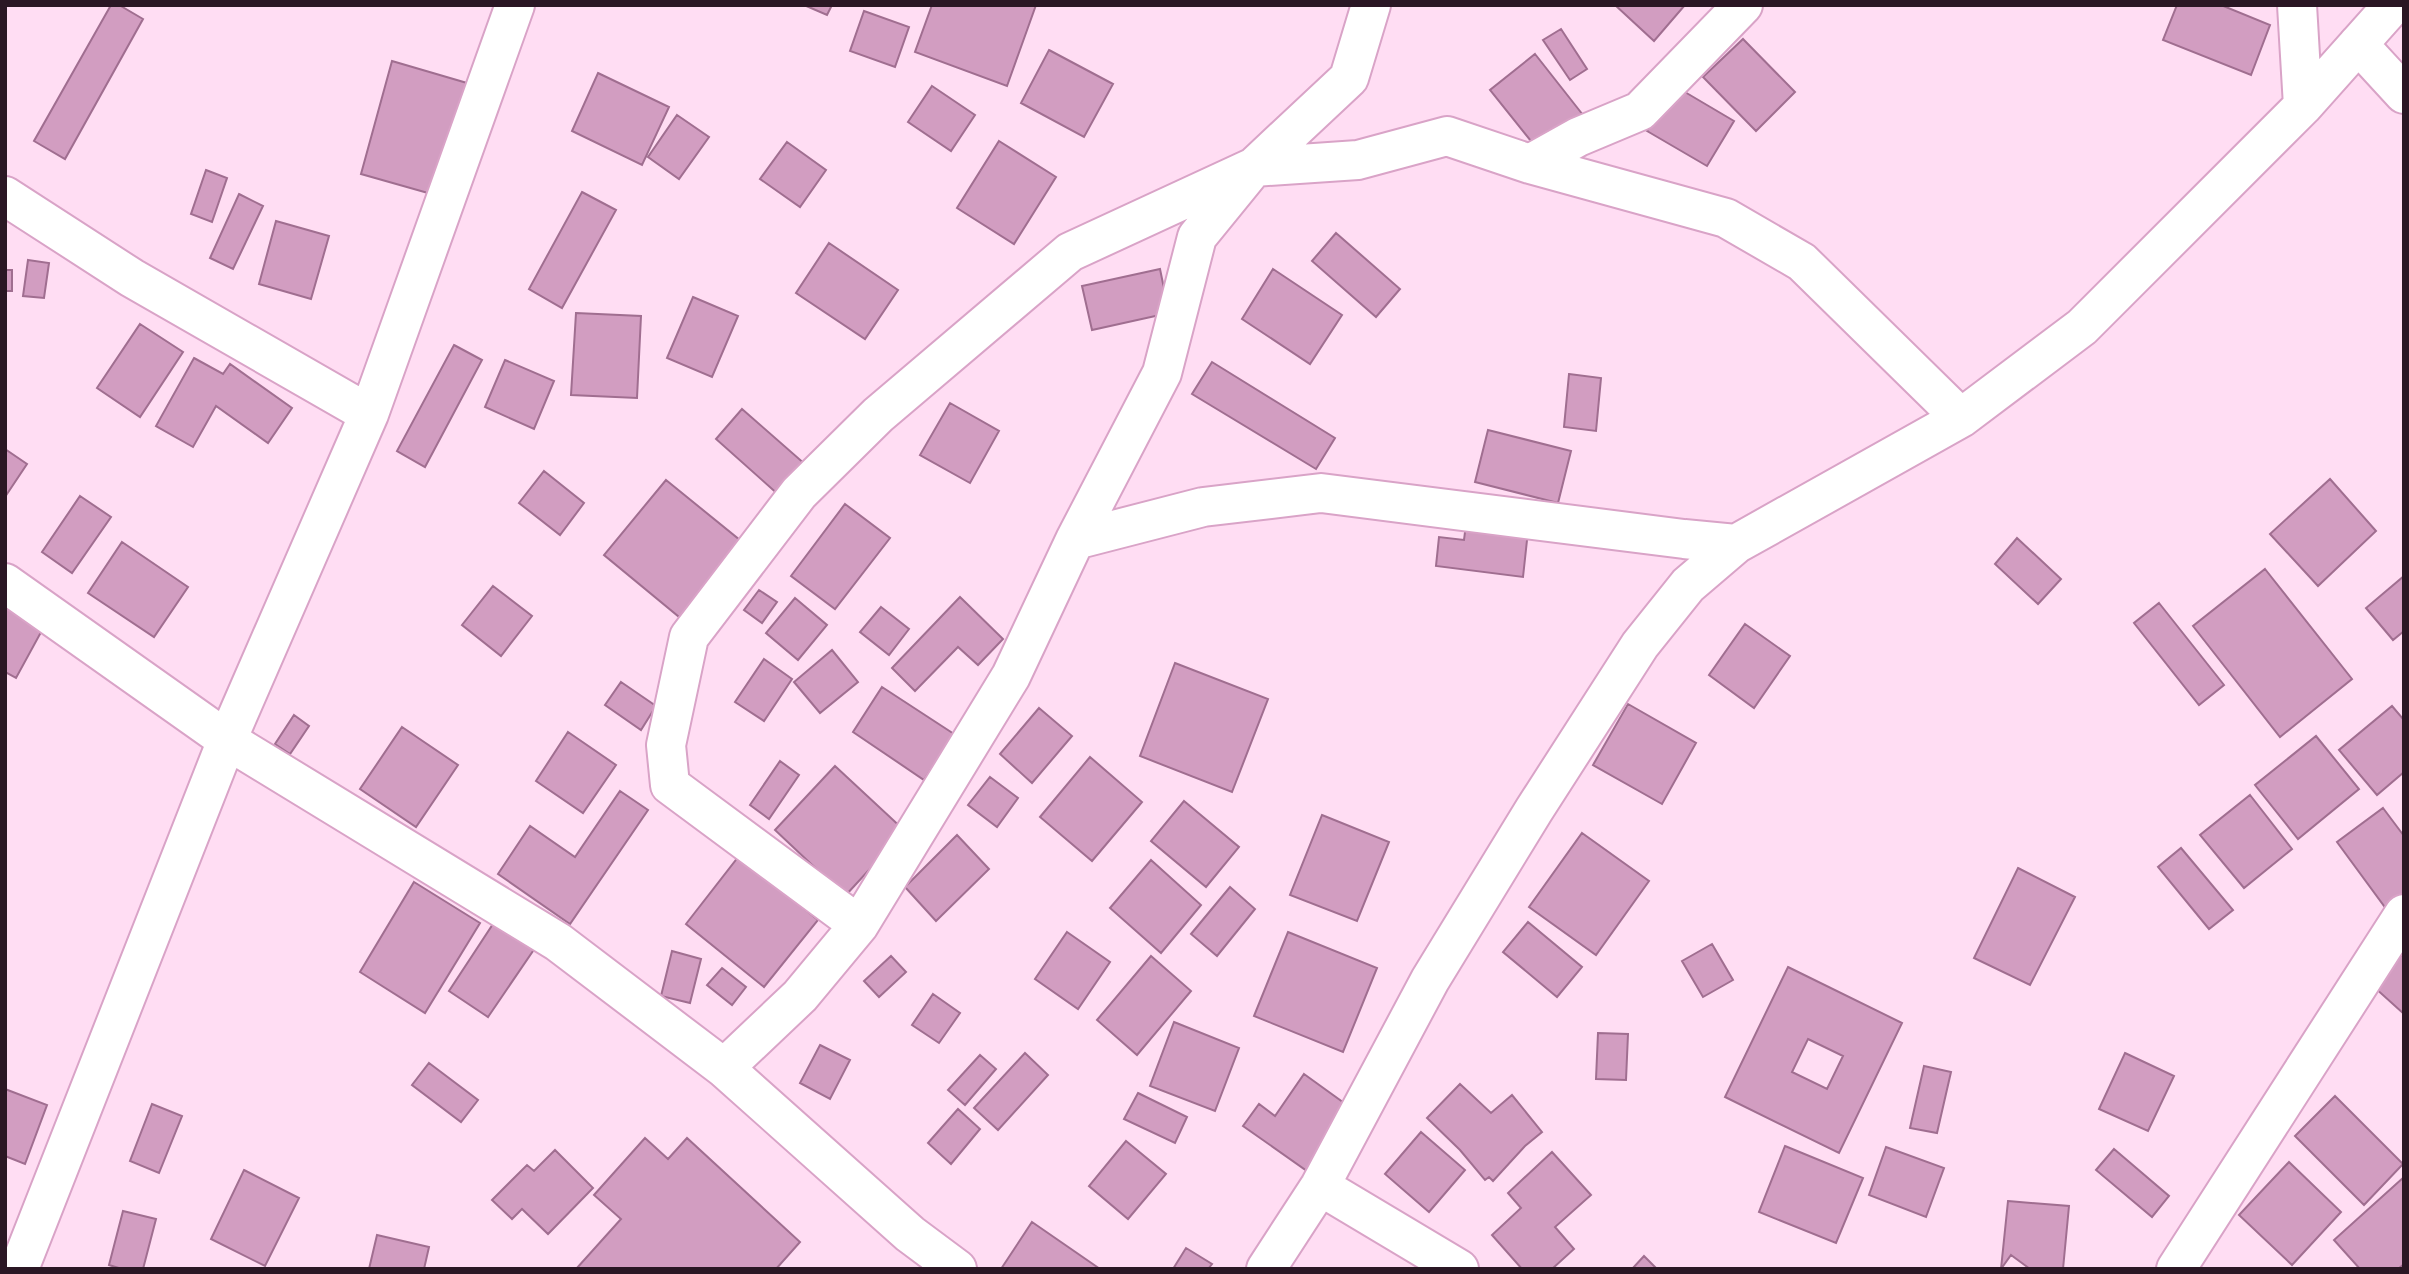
<svg xmlns="http://www.w3.org/2000/svg" width="2409" height="1274" font-family="Signika,sans-serif">
<style>
.building{fill:#d29dc1;stroke:#a06e90;stroke-width:2;fill-rule:evenodd}
.lines{fill:none;stroke-linecap:round;stroke-linejoin:round}
.minor-casing{stroke:#d9a3c7;stroke-width:42}
.minor{stroke:#fff;stroke-width:38}
</style>
<rect width="100%" height="100%" fill="#ffddf3"/>
<path class="building" d="M 111,5 L 119,5 L 143,19 L 65,159 L 34,141 Z
M 804,5 L 832,5 L 827,15 Z
M 932,5 L 1036,5 L 1007,86 L 915,52 Z
M 1615,5 L 1685,5 L 1654,41 Z
M 2177,5 L 2221,5 L 2270,25 L 2251,75 L 2163,40 Z
M 864,11 L 909,27 L 895,67 L 850,51 Z
M 1561,29 L 1587,69 L 1570,80 L 1543,40 Z
M 1743,39 L 1795,92 L 1756,131 L 1703,77 Z
M 1049,50 L 1113,84 L 1084,137 L 1021,103 Z
M 1535,54 L 1583,115 L 1539,151 L 1490,90 Z
M 392,61 L 467,83 L 435,195 L 361,174 Z
M 598,73 L 669,107 L 642,165 L 572,131 Z
M 1673,85 L 1734,121 L 1707,166 L 1647,131 Z
M 932,86 L 975,115 L 951,151 L 908,122 Z
M 677,115 L 709,137 L 679,179 L 648,157 Z
M 999,141 L 1056,177 L 1014,244 L 957,208 Z
M 787,142 L 826,170 L 800,207 L 760,179 Z
M 206,170 L 227,178 L 212,222 L 191,214 Z
M 582,192 L 616,210 L 562,308 L 529,289 Z
M 239,194 L 263,206 L 233,269 L 210,258 Z
M 276,221 L 329,236 L 311,299 L 259,284 Z
M 1336,233 L 1400,289 L 1376,317 L 1312,261 Z
M 829,243 L 898,290 L 865,339 L 796,293 Z
M 28,260 L 49,263 L 44,298 L 23,296 Z
M 1160,269 L 1169,313 L 1092,330 L 1082,286 Z
M 1273,269 L 1342,315 L 1310,364 L 1242,319 Z
M 5,270 L 12,270 L 12,291 L 5,291 Z
M 693,297 L 738,316 L 712,377 L 667,358 Z
M 576,313 L 641,316 L 637,398 L 571,395 Z
M 140,324 L 183,352 L 140,417 L 97,388 Z
M 454,345 L 482,360 L 425,467 L 397,451 Z
M 194,358 L 223,374 L 230,364 L 292,408 L 268,443 L 216,406 L 193,447 L 156,426 Z
M 505,360 L 554,381 L 534,429 L 485,407 Z
M 1212,362 L 1335,438 L 1316,469 L 1192,394 Z
M 1569,374 L 1601,378 L 1596,431 L 1564,427 Z
M 950,403 L 999,431 L 970,483 L 920,455 Z
M 742,409 L 806,465 L 780,496 L 716,439 Z
M 1488,430 L 1571,451 L 1558,503 L 1475,482 Z
M 5,449 L 27,464 L 5,497 Z
M 544,471 L 584,503 L 560,535 L 519,503 Z
M 2330,479 L 2376,531 L 2318,586 L 2270,534 Z
M 666,480 L 746,545 L 684,621 L 604,555 Z
M 80,496 L 111,517 L 72,573 L 42,552 Z
M 845,504 L 890,538 L 835,609 L 791,576 Z
M 1466,524 L 1528,531 L 1523,577 L 1436,566 L 1439,537 L 1464,540 Z
M 2017,538 L 2061,579 L 2038,604 L 1995,564 Z
M 122,542 L 188,587 L 154,637 L 88,593 Z
M 2265,569 L 2352,679 L 2280,737 L 2193,626 Z
M 2404,576 L 2404,631 L 2393,640 L 2366,608 Z
M 493,586 L 532,616 L 501,656 L 462,625 Z
M 759,590 L 777,602 L 762,623 L 744,610 Z
M 960,597 L 1003,639 L 978,665 L 958,647 L 915,691 L 892,668 Z
M 795,598 L 827,625 L 798,660 L 766,633 Z
M 2159,603 L 2224,685 L 2199,705 L 2134,623 Z
M 5,605 L 46,623 L 16,678 L 5,672 Z
M 881,607 L 909,629 L 889,655 L 860,632 Z
M 1745,624 L 1790,656 L 1754,708 L 1709,675 Z
M 832,650 L 858,682 L 820,713 L 794,682 Z
M 764,659 L 792,679 L 764,721 L 735,702 Z
M 1175,663 L 1268,699 L 1232,792 L 1140,756 Z
M 621,682 L 656,706 L 641,730 L 605,705 Z
M 882,687 L 954,734 L 924,780 L 853,732 Z
M 1628,704 L 1696,743 L 1662,804 L 1593,765 Z
M 2392,706 L 2404,720 L 2404,772 L 2377,795 L 2339,750 Z
M 1039,708 L 1072,736 L 1032,783 L 1000,754 Z
M 294,715 L 309,726 L 290,754 L 275,744 Z
M 402,727 L 458,765 L 416,827 L 360,789 Z
M 568,732 L 616,765 L 583,813 L 536,781 Z
M 2316,736 L 2359,789 L 2298,839 L 2255,785 Z
M 1090,757 L 1142,802 L 1092,861 L 1040,817 Z
M 780,761 L 799,775 L 769,819 L 750,805 Z
M 835,766 L 905,831 L 845,896 L 775,830 Z
M 990,777 L 1018,798 L 997,827 L 968,805 Z
M 620,791 L 648,810 L 570,924 L 498,874 L 530,826 L 575,857 Z
M 2250,795 L 2292,849 L 2244,888 L 2200,835 Z
M 1184,801 L 1239,847 L 1206,887 L 1151,841 Z
M 2383,808 L 2404,836 L 2404,897 L 2387,910 L 2337,842 Z
M 1322,815 L 1389,842 L 1357,921 L 1290,895 Z
M 1582,833 L 1649,881 L 1596,955 L 1529,907 Z
M 957,835 L 989,869 L 936,921 L 905,887 Z
M 2181,848 L 2233,910 L 2209,929 L 2158,867 Z
M 739,856 L 818,920 L 764,987 L 686,924 Z
M 1151,860 L 1201,905 L 1161,953 L 1110,908 Z
M 2018,868 L 2075,897 L 2030,985 L 1974,958 Z
M 414,882 L 480,923 L 425,1013 L 360,972 Z
M 1230,887 L 1255,909 L 1217,956 L 1191,934 Z
M 495,921 L 535,948 L 488,1017 L 449,991 Z
M 1528,922 L 1582,967 L 1557,997 L 1503,952 Z
M 1067,932 L 1110,962 L 1078,1009 L 1035,979 Z
M 1288,932 L 1377,968 L 1343,1052 L 1254,1016 Z
M 1712,944 L 1733,980 L 1703,997 L 1682,961 Z
M 672,951 L 701,959 L 690,1003 L 661,996 Z
M 2404,952 L 2404,1014 L 2374,987 Z
M 891,956 L 906,972 L 879,997 L 864,981 Z
M 1151,956 L 1191,991 L 1137,1055 L 1097,1020 Z
M 1788,967 L 1902,1023 L 1839,1153 L 1725,1097 ZM 1808,1039 L 1843,1056 L 1827,1089 L 1792,1072 Z
M 722,968 L 746,987 L 732,1005 L 707,985 Z
M 933,994 L 960,1013 L 939,1043 L 912,1025 Z
M 1174,1022 L 1239,1048 L 1215,1111 L 1150,1086 Z
M 1598,1033 L 1628,1034 L 1626,1080 L 1596,1079 Z
M 820,1045 L 850,1060 L 830,1099 L 800,1083 Z
M 1025,1053 L 1048,1075 L 998,1130 L 974,1108 Z
M 2125,1053 L 2174,1076 L 2148,1131 L 2099,1109 Z
M 980,1055 L 996,1069 L 965,1105 L 948,1090 Z
M 429,1063 L 478,1100 L 461,1122 L 412,1085 Z
M 1924,1066 L 1951,1072 L 1937,1133 L 1910,1128 Z
M 1304,1074 L 1351,1108 L 1307,1171 L 1243,1126 L 1259,1104 L 1275,1116 Z
M 1460,1084 L 1491,1113 L 1512,1095 L 1542,1132 L 1525,1146 L 1493,1181 L 1489,1177 L 1485,1180 L 1460,1150 L 1427,1118 Z
M 5,1089 L 47,1105 L 25,1164 L 5,1156 Z
M 1138,1093 L 1187,1117 L 1175,1143 L 1124,1119 Z
M 2335,1096 L 2403,1164 L 2364,1205 L 2295,1136 Z
M 152,1104 L 182,1116 L 159,1173 L 130,1161 Z
M 958,1109 L 980,1129 L 951,1164 L 928,1143 Z
M 1421,1132 L 1465,1170 L 1429,1212 L 1385,1174 Z
M 645,1138 L 668,1159 L 687,1138 L 800,1242 L 776,1269 L 576,1269 L 621,1219 L 594,1195 Z
M 1126,1141 L 1166,1174 L 1128,1219 L 1089,1186 Z
M 1785,1146 L 1863,1178 L 1836,1243 L 1759,1212 Z
M 1886,1147 L 1944,1168 L 1926,1217 L 1869,1195 Z
M 2114,1149 L 2169,1196 L 2152,1217 L 2096,1170 Z
M 555,1150 L 593,1188 L 548,1234 L 522,1209 L 512,1219 L 492,1200 L 527,1165 L 534,1171 Z
M 1552,1152 L 1591,1195 L 1555,1227 L 1574,1249 L 1552,1269 L 1522,1269 L 1492,1235 L 1521,1208 L 1508,1193 Z
M 2289,1162 L 2341,1212 L 2292,1265 L 2239,1215 Z
M 244,1170 L 299,1198 L 265,1266 L 211,1239 Z
M 2404,1177 L 2404,1264 L 2398,1269 L 2360,1269 L 2334,1240 Z
M 2008,1201 L 2069,1206 L 2063,1269 L 2001,1269 Z
M 123,1211 L 156,1219 L 143,1269 L 122,1269 L 109,1265 Z
M 1032,1222 L 1100,1269 L 1001,1269 Z
M 377,1235 L 429,1247 L 424,1269 L 369,1269 Z
M 1186,1248 L 1212,1264 L 1208,1269 L 1173,1269 Z
M 2011,1255 L 2030,1269 L 2001,1269 Z
M 1644,1256 L 1657,1269 L 1632,1269 Z"/>
<g class="lines">
<g class="minor-casing">
<path id="minor" d="M 2297,5 L 2303,106
M 2358,44 L 2404,94
M 1530,164 L 1578,137 L 1640,111 L 1743,5
M 5,196 L 132,278 L 369,414
M 1075,540 L 1203,507 L 1321,493 L 1684,539 L 1736,544
M 5,583 L 227,740 L 558,942 L 724,1068 L 910,1234 L 957,1269
M 859,925 L 670,785 L 666,745 L 689,637 L 799,493 L 878,415 L 1070,252 L 1254,167 L 1358,160 L 1447,136 L 1530,164 L 1726,218 L 1802,262 L 1961,418
M 724,1068 L 800,996 L 859,925 L 1011,676 L 1075,540 L 1162,373 L 1197,237 L 1254,167 L 1349,78 L 1371,5
M 1320,1186 L 1459,1269
M 19,1269 L 227,740 L 369,414 L 515,5
M 1266,1269 L 1320,1186 L 1430,980 L 1534,810 L 1640,645 L 1688,585 L 1736,544 L 1961,418 L 2082,327 L 2303,106 L 2393,5
M 2176,1269 L 2404,914"/>
</g>
<use href="#minor" class="minor"/>
</g>
<rect width="2409" height="1274" fill="none" stroke="#2a1724" stroke-width="14"/>
</svg>
